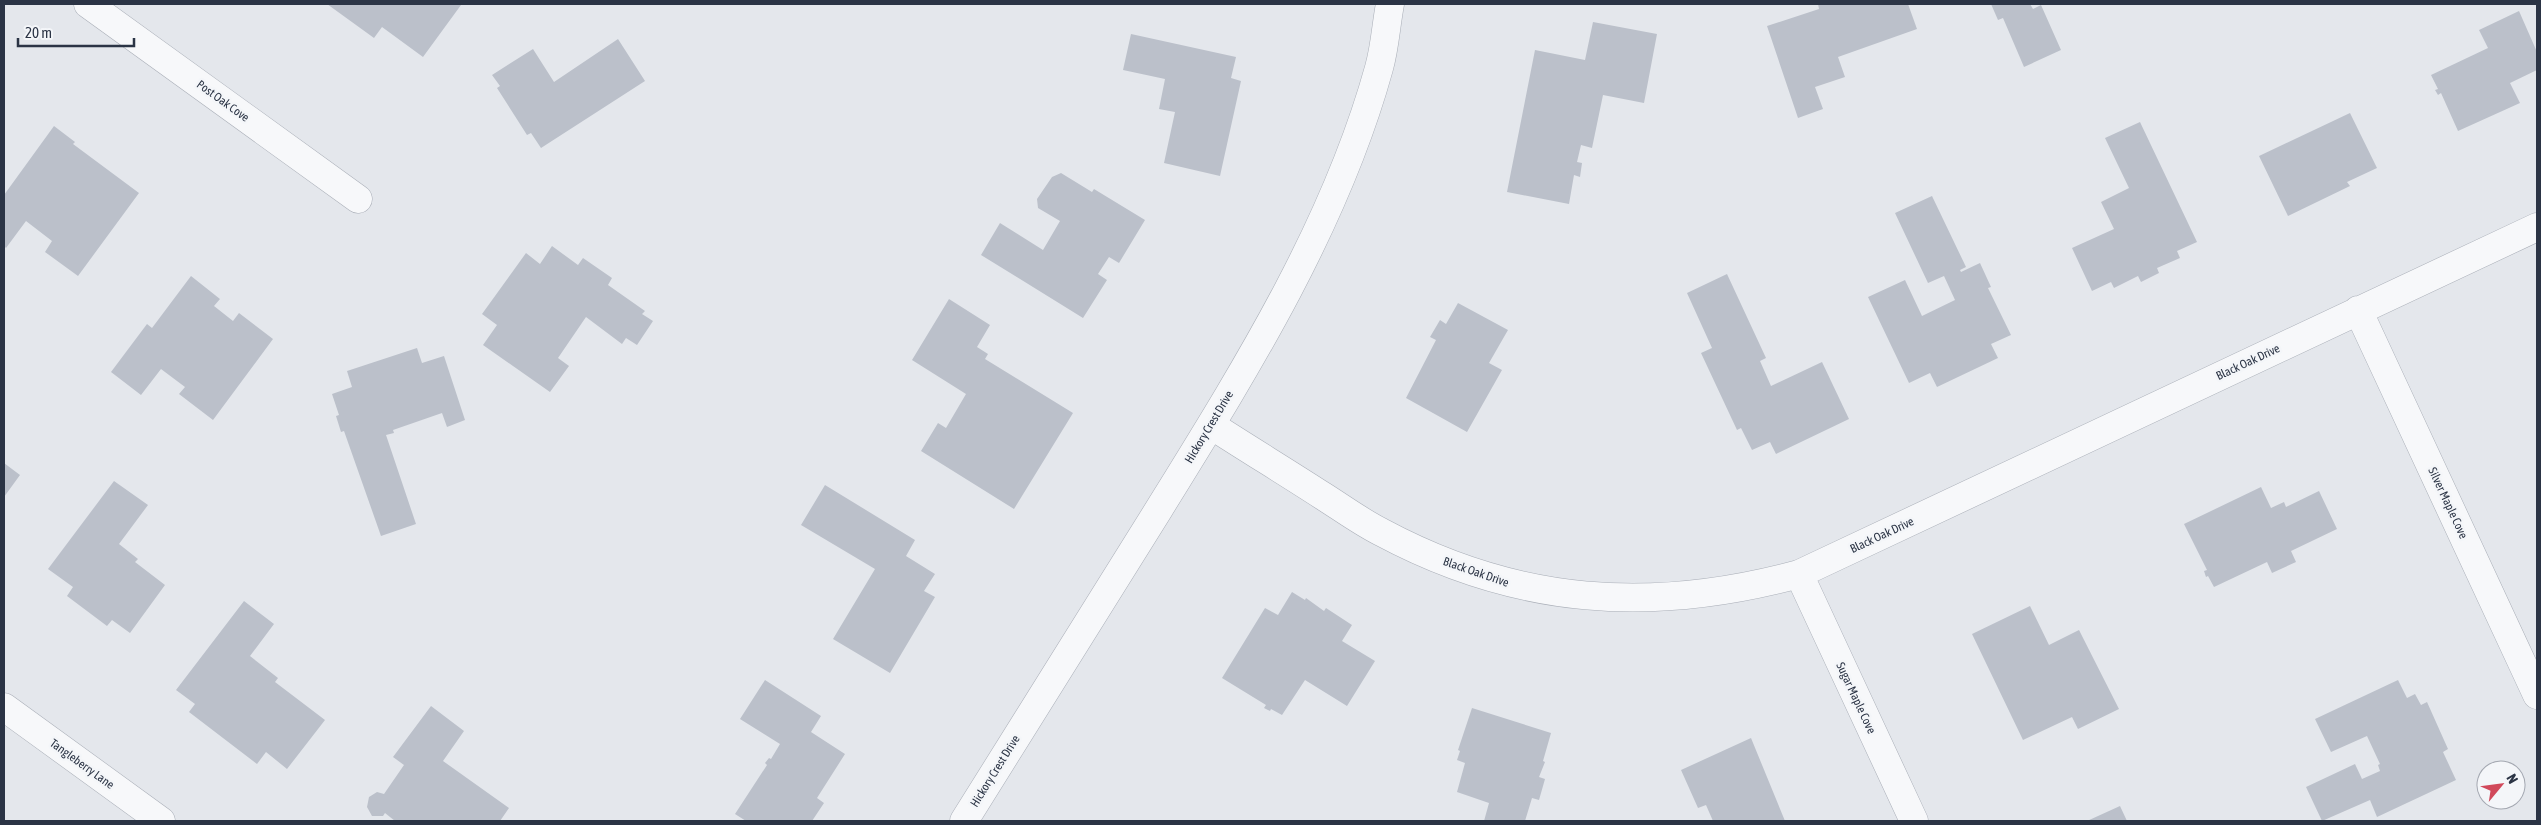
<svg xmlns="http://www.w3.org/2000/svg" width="2541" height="825" font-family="'Asap Condensed',sans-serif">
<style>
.building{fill:#bbc0ca}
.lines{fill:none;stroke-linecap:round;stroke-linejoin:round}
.street-casing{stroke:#a9aeb7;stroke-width:29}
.street{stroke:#f7f8fa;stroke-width:28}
.labels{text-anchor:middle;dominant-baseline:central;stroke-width:5;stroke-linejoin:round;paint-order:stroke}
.street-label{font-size:12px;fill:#2b3445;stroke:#f4f6f9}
</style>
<rect width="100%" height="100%" fill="#e4e7ec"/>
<path class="building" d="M 327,4 L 458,4 L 461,5 L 423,57 L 382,27 L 374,38 Z
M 1818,4 L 1908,4 L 1917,29 L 1838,57 L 1845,77 L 1815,87 L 1823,109 L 1798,118 L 1767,26 L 1819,9 Z
M 1991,4 L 2030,4 L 2033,9 L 2041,5 L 2061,50 L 2024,67 L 2003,18 L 1998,20 Z
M 2519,11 L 2537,52 L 2537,70 L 2510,83 L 2520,103 L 2458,131 L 2441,93 L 2438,95 L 2435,90 L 2438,89 L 2431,75 L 2488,48 L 2479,30 Z
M 1593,22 L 1657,34 L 1644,103 L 1603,95 L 1592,148 L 1581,145 L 1577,162 L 1582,163 L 1580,177 L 1574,175 L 1569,204 L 1507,192 L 1535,50 L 1585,60 Z
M 1131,34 L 1236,57 L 1231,78 L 1241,81 L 1220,176 L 1164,163 L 1175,112 L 1159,109 L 1165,79 L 1123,70 Z
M 618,39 L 645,81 L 541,148 L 531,133 L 527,135 L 497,88 L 500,86 L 492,75 L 533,49 L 554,82 Z
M 2350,113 L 2377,168 L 2347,182 L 2350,186 L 2288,216 L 2259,156 Z
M 2140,122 L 2197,242 L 2177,251 L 2180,258 L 2157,268 L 2159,273 L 2141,282 L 2138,276 L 2114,288 L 2111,282 L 2092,291 L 2072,248 L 2114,229 L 2101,202 L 2129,188 L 2105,138 Z
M 54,126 L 75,142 L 73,144 L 139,193 L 78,276 L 45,252 L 52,241 L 26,221 L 6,248 L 4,246 L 4,195 Z
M 1061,173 L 1092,192 L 1094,189 L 1145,220 L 1119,263 L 1109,257 L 1098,274 L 1107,280 L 1083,318 L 981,255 L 1000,223 L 1043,250 L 1060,221 L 1038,208 L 1037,199 L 1052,177 Z
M 1932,196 L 1966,267 L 1960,270 L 1961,272 L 1980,263 L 1991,287 L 1988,288 L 2011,335 L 1991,344 L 1998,358 L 1937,387 L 1930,373 L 1909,383 L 1868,297 L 1905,280 L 1922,316 L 1955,300 L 1944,276 L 1928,283 L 1895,213 Z
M 552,246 L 578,265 L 583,258 L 612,278 L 608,285 L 645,311 L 642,314 L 653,321 L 637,345 L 626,338 L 622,344 L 586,317 L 558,358 L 569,366 L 550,392 L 483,345 L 497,325 L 482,314 L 526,253 L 540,264 Z
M 1727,274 L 1766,358 L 1760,361 L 1771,386 L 1822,362 L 1849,419 L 1776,454 L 1770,442 L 1752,450 L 1741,428 L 1737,430 L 1701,353 L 1712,348 L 1687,293 Z
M 191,276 L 220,299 L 214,306 L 233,321 L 239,313 L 273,339 L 213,420 L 179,394 L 185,387 L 161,369 L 141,395 L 111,372 L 147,324 L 152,328 Z
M 949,299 L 990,325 L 977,347 L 988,354 L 985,359 L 1073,413 L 1014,509 L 921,451 L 938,423 L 946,428 L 966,394 L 912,360 Z
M 1458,303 L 1508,330 L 1489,363 L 1502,370 L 1467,432 L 1406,398 L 1436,340 L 1430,337 L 1440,320 L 1446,324 Z
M 417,348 L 422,363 L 444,356 L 465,420 L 447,427 L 442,413 L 393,430 L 394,433 L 386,435 L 416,524 L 381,536 L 344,431 L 341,432 L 336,416 L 339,415 L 332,394 L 352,387 L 347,371 Z
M 4,463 L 20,475 L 4,497 Z
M 114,481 L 148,505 L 119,544 L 138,559 L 135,562 L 165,585 L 130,633 L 112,620 L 107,626 L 67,596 L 73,587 L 48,569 Z
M 825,485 L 915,540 L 906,556 L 935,574 L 924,591 L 935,597 L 890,673 L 833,639 L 875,569 L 801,525 Z
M 2261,487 L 2271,508 L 2284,502 L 2286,507 L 2319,491 L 2337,529 L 2291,551 L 2296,562 L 2272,573 L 2267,562 L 2214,587 L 2208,576 L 2206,577 L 2204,571 L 2207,570 L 2184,524 Z
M 1292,592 L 1305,600 L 1306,598 L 1324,611 L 1326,608 L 1352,625 L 1342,641 L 1375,661 L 1347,706 L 1305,680 L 1282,715 L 1271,709 L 1270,711 L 1264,708 L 1266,705 L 1222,678 L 1265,608 L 1278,615 Z
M 244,601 L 274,624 L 250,656 L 278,678 L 275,682 L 325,720 L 287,769 L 266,752 L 257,764 L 189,712 L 195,704 L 176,690 Z
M 2030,606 L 2049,645 L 2079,630 L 2119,709 L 2078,729 L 2072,717 L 2023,740 L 1972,634 Z
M 765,680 L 821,716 L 811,732 L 845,754 L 817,798 L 824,803 L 812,821 L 746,821 L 735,814 L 767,765 L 765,763 L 769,758 L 771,759 L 780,744 L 740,719 Z
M 2398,680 L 2407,698 L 2415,694 L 2421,705 L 2427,702 L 2448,749 L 2443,752 L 2456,780 L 2377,817 L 2370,800 L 2322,821 L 2306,787 L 2355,764 L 2362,779 L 2380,771 L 2378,765 L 2380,764 L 2367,736 L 2331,752 L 2315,719 Z
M 431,706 L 464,731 L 443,761 L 509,808 L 500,821 L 395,821 L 385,813 L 383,816 L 372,816 L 367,807 L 369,797 L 377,792 L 384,794 L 404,765 L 393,757 Z
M 1472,708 L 1551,733 L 1543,761 L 1545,762 L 1539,777 L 1545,779 L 1539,800 L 1532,798 L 1525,821 L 1484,821 L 1489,803 L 1457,792 L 1465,763 L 1457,760 L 1460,751 L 1458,750 Z
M 1751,738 L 1785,821 L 1713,821 L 1706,805 L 1698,808 L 1681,770 Z
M 2120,806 L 2127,821 L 2087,821 Z"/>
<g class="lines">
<g class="street-casing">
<path id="street" d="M 88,4 L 358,199
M 2358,310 L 2537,695
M 1211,425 C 1248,449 1286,472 1323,496 C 1342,508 1361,522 1381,532 C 1517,605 1651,614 1799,574 L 2537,227
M 1799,574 L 1914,821
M 4,707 L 161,821
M 964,821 C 1029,717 1094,613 1159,509 C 1245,370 1335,227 1379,68 C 1385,47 1386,25 1390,4"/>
</g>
<use href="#street" class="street"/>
</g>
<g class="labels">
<g class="street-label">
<text transform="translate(223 101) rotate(36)">Post Oak Cove</text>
<text transform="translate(2248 362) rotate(-25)">Black Oak Drive</text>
<text transform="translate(1209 427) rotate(-59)">Hickory Crest Drive</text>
<text transform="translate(2448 503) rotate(65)">Silver Maple Cove</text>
<text transform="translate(1882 535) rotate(-25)">Black Oak Drive</text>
<text transform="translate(1476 572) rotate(19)">Black Oak Drive</text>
<text transform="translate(1856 698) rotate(65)">Sugar Maple Cove</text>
<text transform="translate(82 764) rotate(36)">Tangleberry Lane</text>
<text transform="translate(995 771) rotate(-58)">Hickory Crest Drive</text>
</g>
</g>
<rect width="2541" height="825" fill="none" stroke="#2b3445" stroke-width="10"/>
<g transform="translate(2501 785) rotate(61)"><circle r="24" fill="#f4f6f9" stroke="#a4a8b1"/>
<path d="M0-4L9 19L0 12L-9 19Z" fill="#d1495b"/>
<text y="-8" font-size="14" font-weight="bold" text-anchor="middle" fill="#2b3445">N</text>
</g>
<path d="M18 38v8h116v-8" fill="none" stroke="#2b3445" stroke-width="2.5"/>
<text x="25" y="38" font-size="15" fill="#2b3445" stroke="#f4f6f9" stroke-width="4" paint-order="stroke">20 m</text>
</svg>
